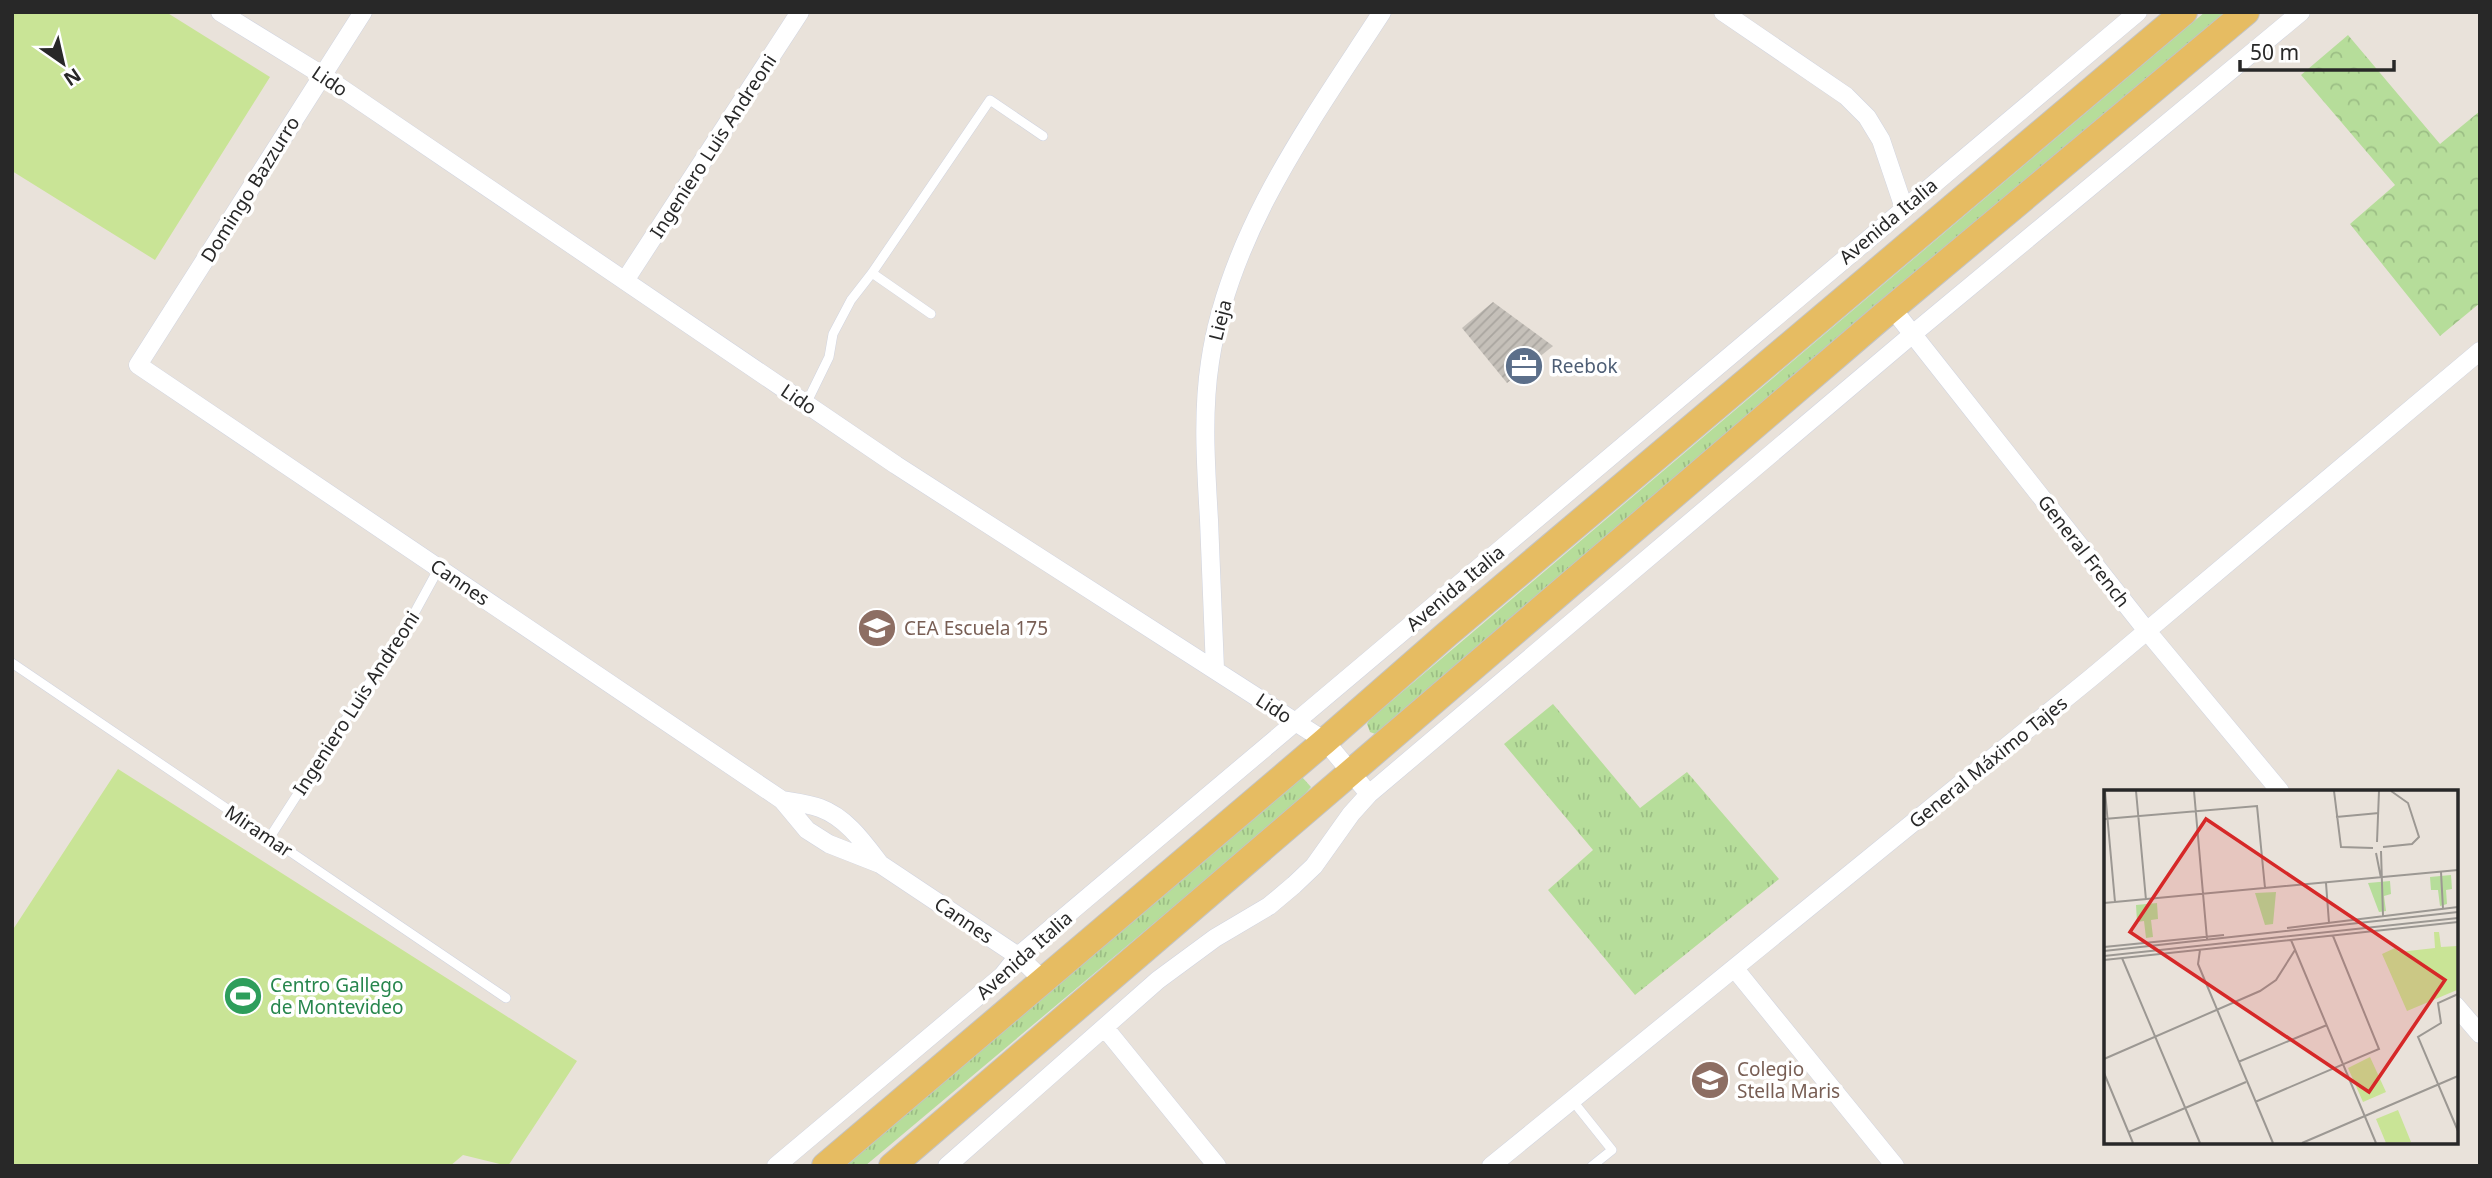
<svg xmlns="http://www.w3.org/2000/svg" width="2492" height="1178" font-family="'Noto Sans',sans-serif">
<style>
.grass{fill:url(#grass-tufts)}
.park{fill:url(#park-crowns)}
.pitch{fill:#c9e496}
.building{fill:url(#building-hatch)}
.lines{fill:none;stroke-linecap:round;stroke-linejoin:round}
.service-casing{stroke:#d0d4e0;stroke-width:10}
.minor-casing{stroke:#d0d4e0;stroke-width:19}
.primary-casing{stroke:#c3c3c3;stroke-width:28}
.service{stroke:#fff;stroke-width:9}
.minor{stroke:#fff;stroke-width:18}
.primary{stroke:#e6bc62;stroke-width:26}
.labels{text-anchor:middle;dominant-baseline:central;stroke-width:7;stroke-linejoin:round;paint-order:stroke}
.street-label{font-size:19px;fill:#282828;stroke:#fff}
.service-label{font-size:19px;fill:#4e5e75;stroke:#fff;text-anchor:start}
.education-label{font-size:19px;fill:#785e54;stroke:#fff;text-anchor:start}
.leisure-label{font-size:19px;fill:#27864d;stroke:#fff;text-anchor:start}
.inset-road{fill:none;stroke:#9c9893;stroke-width:2}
.view{fill:#d62828;fill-opacity:0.15;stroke:#d62828;stroke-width:3.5}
.inset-edge{fill:none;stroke:#282828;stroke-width:3.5}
</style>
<defs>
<pattern id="grass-tufts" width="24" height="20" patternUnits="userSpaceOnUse" patternTransform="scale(1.75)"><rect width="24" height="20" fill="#b6dd9a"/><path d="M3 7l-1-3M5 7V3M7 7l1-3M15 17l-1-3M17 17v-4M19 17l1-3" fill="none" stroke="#9cbe85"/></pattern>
<pattern id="park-crowns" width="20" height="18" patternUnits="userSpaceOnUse" patternTransform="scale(1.75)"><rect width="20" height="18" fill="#b6dd9a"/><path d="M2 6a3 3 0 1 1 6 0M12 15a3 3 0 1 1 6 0" fill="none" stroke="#9cbe85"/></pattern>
<pattern id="building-hatch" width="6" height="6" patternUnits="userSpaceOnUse" patternTransform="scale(1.75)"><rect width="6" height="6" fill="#c5c0b9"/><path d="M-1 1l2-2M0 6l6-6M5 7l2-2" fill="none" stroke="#a9a59f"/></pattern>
</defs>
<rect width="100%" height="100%" fill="#e9e2da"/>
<path class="grass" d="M 2205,12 L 2233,12 L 1378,735 L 1370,732 L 1367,724 L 1369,720 Z
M 1553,704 L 1640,808 L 1687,772 L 1779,879 L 1635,995 L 1548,890 L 1593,850 L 1504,744 Z
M 1302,777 L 1311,787 L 1297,803 L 865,1166 L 837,1166 Z"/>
<path class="park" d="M 2348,35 L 2440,144 L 2480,111 L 2480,303 L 2440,336 L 2350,224 L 2395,185 L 2301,75 Z"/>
<path class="pitch" d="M 12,12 L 166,12 L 270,77 L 155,260 L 12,171 Z
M 118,769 L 577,1061 L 508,1166 L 463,1155 L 450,1166 L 12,1166 L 12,931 Z"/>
<path class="building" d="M 1493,302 L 1553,346 L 1507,383 L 1462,328 Z"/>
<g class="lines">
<g class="service-casing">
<path id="service" d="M 872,273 L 931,314
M 806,404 L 829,357 L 833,334 L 851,300 L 872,273 L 990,100 L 1043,136
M 12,663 L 506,998
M 270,837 L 416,610 L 439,568
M 1572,1100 L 1612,1150 L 1592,1166"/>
</g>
<g class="minor-casing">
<path id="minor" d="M 220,12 L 322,75 L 896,465 L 1325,741 L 1369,794
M 363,12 L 138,365 L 782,800 L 807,830 L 829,844 L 880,864 L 1018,956 L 1043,980
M 1723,12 L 1846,96 L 1867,117 L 1881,140 L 1904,208
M 626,279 L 800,12
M 1892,308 L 2147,631 L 2280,791
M 1215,669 C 1213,619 1211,570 1209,520 C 1206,468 1202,414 1210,362 C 1229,232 1312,120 1382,12
M 782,800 C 795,802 809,804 820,808 C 847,818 864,843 880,864
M 1735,969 L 1895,1166
M 2455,1005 L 2480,1034
M 1105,1028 L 1217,1166
M 776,1166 L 1002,976 L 1018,956 L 2138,12
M 947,1166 L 1158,980 L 1215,938 L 1269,906 L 1294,885 L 1314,866 L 1351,814 L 1369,794 L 1914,333 L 2301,12
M 1491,1166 L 2092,677 L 2480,351"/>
</g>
<g class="primary-casing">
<path id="primary" d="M 825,1166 L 1325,741 L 1446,635 L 2184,12
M 892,1166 L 1878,320 L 2246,12"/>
</g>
<use href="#service" class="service"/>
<use href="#minor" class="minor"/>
<use href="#primary" class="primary"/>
</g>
<defs>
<g id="office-disc" transform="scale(2.0125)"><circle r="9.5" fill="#5c6f8a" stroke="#fff"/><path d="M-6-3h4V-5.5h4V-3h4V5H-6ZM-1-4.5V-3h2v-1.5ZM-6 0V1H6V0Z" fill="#fff"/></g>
<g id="school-disc" transform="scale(2.0125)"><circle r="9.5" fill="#8d6e63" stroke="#fff"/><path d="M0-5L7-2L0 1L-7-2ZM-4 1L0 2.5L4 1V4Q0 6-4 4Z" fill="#fff"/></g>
<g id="stadium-disc" transform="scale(2.0125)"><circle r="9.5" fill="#2e9e5b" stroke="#fff"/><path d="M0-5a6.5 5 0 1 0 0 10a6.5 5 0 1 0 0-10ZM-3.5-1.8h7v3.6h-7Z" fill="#fff"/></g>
</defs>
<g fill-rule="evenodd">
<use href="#office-disc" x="1524" y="366"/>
<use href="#school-disc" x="877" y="628"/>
<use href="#stadium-disc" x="243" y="996"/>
<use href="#school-disc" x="1710" y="1080"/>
</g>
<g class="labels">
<g class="street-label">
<text transform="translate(330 81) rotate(34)">Lido</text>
<text transform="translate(713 146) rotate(-57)">Ingeniero Luis Andreoni</text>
<text transform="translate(250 189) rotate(-58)">Domingo Bazzurro</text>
<text transform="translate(1888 221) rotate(-40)">Avenida Italia</text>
<text transform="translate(1220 320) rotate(-76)">Lieja</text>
<text transform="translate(799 399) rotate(34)">Lido</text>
<text transform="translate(2084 551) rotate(52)">General French</text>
<text transform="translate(460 582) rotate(34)">Cannes</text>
<text transform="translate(1455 588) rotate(-40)">Avenida Italia</text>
<text transform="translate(356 703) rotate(-57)">Ingeniero Luis Andreoni</text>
<text transform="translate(1274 708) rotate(33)">Lido</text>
<text transform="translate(1988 762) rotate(-39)">General Máximo Tajes</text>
<text transform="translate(259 831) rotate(34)">Miramar</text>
<text transform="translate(964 920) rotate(34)">Cannes</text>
<text transform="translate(1024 955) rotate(-42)">Avenida Italia</text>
</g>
<g class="service-label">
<text x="1551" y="366">Reebok</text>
</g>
<g class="education-label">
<text x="904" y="628">CEA Escuela 175</text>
<text x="1737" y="1069">Colegio<tspan x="1737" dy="22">Stella Maris</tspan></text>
</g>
<g class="leisure-label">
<text x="270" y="985">Centro Gallego<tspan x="270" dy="22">de Montevideo</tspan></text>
</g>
</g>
<g transform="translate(2104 790)">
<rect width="354" height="354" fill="#e9e2da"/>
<path d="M 347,85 L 348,99 L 342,100 L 343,114 L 336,116 L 334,100 L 327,100 L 326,87 ZM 172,102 L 169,134 L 161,135 L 151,103 Z" fill="#b6dd9a"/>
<path d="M 286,91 L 287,104 L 280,106 L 282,121 L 275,122 L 264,93 ZM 53,113 L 54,129 L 47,130 L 49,147 L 42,148 L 40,131 L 33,132 L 32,115 Z" fill="#b6dd9a"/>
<path d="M 330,142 L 335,142 L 337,157 L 353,156 L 353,200 L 303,221 L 278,164 L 291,158 L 295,162 L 331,158 ZM 266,267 L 282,302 L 259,312 L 244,278 ZM 294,320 L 307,352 L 282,353 L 272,329 Z" fill="#c9e496"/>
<path class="inset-road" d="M 1,1 L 11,112M 32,1 L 42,110M 90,1 L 103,149M 230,1 L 237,57 L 269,58M 232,27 L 275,23M 0,29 L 153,16 L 161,98M 273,52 L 275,1M 279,57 L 308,54 L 315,47 L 304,13 L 287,1M 277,61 L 279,126M 272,63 L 277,88M 337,82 L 339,119M 222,93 L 225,133M 0,113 L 354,80M 183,138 L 354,117M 187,150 L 272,353M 0,157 L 120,145M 96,160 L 94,174 L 169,353M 0,161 L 354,122M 0,166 L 354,128M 18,168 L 96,353M 0,170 L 354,132M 354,204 L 334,213 L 337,233 L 314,247 L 354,341M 0,269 L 156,201 L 172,190 L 191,160M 134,272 L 223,235M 0,283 L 29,353M 151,312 L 275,259 L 229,146M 25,342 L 142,292M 198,353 L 354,286"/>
<path class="view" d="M 102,29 L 341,190 L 265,302 L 26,142 Z"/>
<rect width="354" height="354" class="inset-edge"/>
</g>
<rect width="2492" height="1178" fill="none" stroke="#282828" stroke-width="28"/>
<g transform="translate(63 63) rotate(146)" stroke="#ffffff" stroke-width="5" paint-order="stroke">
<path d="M0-5L12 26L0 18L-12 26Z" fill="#282828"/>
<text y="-10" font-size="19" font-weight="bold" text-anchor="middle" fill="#282828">N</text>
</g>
<path d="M2240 60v10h154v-10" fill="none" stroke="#282828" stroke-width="3.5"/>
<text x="2250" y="60" font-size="21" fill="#282828" stroke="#ffffff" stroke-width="5" paint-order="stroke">50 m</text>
</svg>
